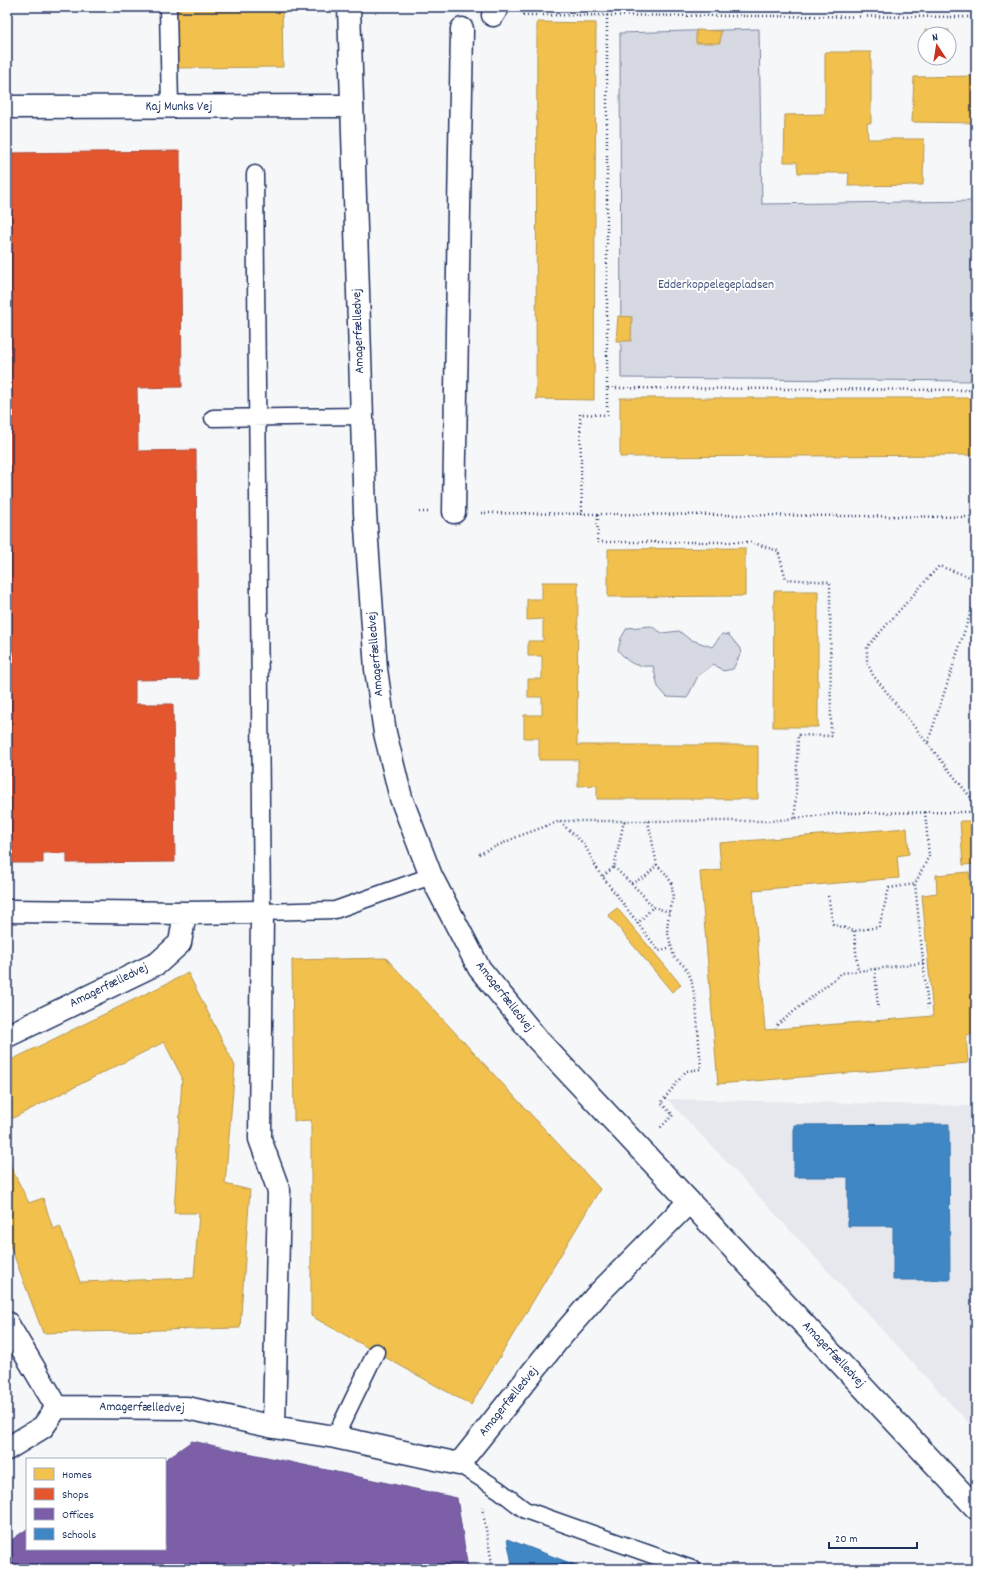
<svg xmlns="http://www.w3.org/2000/svg" width="983" height="1576" font-family="Dekko,sans-serif">
<style>
.built{fill:#e6e8ee}
.green{fill:#d6d9e2;stroke:#7884a0}
.homes{fill:#f2c14e;stroke:#b29553}
.shops{fill:#e4572e;stroke:#a84b3c}
.offices{fill:#7b5ea7;stroke:#5e5091}
.schools{fill:#3f88c5;stroke:#346da6}
.lines{fill:none;stroke-linecap:round;stroke-linejoin:round}
.service-casing{stroke:#1b2f5e;stroke-width:19}
.minor-casing{stroke:#1b2f5e;stroke-width:25}
.tertiary-casing{stroke:#1b2f5e;stroke-width:25}
.path{stroke:#1b2f5e;stroke-width:2.5;stroke-dasharray:1 3;stroke-linecap:butt}
.service{stroke:#fff;stroke-width:16}
.minor{stroke:#fff;stroke-width:22}
.tertiary{stroke:#fff;stroke-width:22}
.labels{text-anchor:middle;dominant-baseline:central;stroke-width:4;stroke-linejoin:round;paint-order:stroke}
.street-label{font-size:13px;fill:#1b2f5e;stroke:#fff}
.park-label{font-size:13px;fill:#4a5a7f;stroke:#fff}
</style>
<rect width="100%" height="100%" fill="#f6f7f9"/>
<filter id="ink" filterUnits="userSpaceOnUse"><feTurbulence type="fractalNoise" baseFrequency=".025" numOctaves="2"/><feDisplacementMap in="SourceGraphic" scale="8" xChannelSelector="R" yChannelSelector="G"/><feConvolveMatrix kernelMatrix="1 2 1 2 8 2 1 2 1" color-interpolation-filters="sRGB"/></filter>
<g filter="url(#ink)">
<path class="built" d="M 667,1099 L 976,1106 L 976,1431 L 724,1159 Z"/>
<path class="green" d="M 759,29 L 762,204 L 976,201 L 976,381 L 621,378 L 620,33 Z
M 651,626 L 662,633 L 679,631 L 689,639 L 712,647 L 722,634 L 729,635 L 742,651 L 733,669 L 723,671 L 714,664 L 698,676 L 687,698 L 667,697 L 658,687 L 653,666 C 635,667 629,664 618,650 L 621,638 L 627,628 Z"/>
<path class="homes" d="M 176,7 L 282,7 L 283,67 L 177,68 Z
M 537,22 L 596,23 L 594,400 L 536,399 Z
M 696,30 L 721,31 L 720,43 L 696,43 Z
M 925,30 L 949,30 L 949,41 L 949,34 L 925,34 Z
M 825,52 L 871,52 L 871,123 L 867,123 L 868,139 L 924,139 L 923,185 L 848,186 L 849,173 L 798,173 L 797,162 L 784,162 L 785,115 L 825,114 Z
M 976,76 L 976,123 L 912,122 L 914,77 Z
M 618,316 L 632,317 L 631,341 L 616,341 Z
M 620,398 L 976,398 L 976,455 L 620,457 Z
M 745,548 L 745,596 L 608,597 L 608,549 Z
M 542,582 L 578,582 L 577,745 L 758,745 L 758,799 L 597,799 L 597,785 L 578,786 L 578,760 L 539,760 L 539,738 L 524,738 L 524,715 L 542,715 L 542,697 L 528,697 L 528,679 L 542,679 L 542,656 L 528,656 L 528,641 L 543,641 L 543,619 L 527,620 L 527,599 L 542,599 Z
M 774,591 L 818,591 L 818,727 L 773,727 Z
M 960,821 L 976,821 L 976,864 L 963,865 Z
M 907,828 L 909,854 L 897,856 L 899,878 L 753,890 L 765,1030 L 933,1016 L 922,895 L 937,893 L 936,875 L 969,872 L 976,955 L 976,1034 L 966,1035 L 968,1063 L 718,1084 L 700,872 L 721,870 L 719,843 Z
M 617,908 L 681,985 L 672,992 L 608,915 Z
M 386,958 L 600,1189 L 471,1405 L 311,1316 L 311,1120 L 294,1121 L 292,960 Z
M 188,973 L 235,1066 L 225,1184 L 250,1190 L 240,1328 L 43,1333 L 7,1237 L 7,1159 L 29,1203 L 43,1198 L 53,1229 L 60,1226 L 80,1282 L 194,1278 L 199,1213 L 174,1213 L 182,1077 L 164,1042 L 7,1121 L 7,1062 Z"/>
<path class="shops" d="M 180,151 L 182,387 L 137,388 L 138,451 L 196,450 L 198,679 L 135,680 L 135,704 L 173,704 L 175,862 L 67,863 L 67,853 L 43,853 L 43,863 L 7,863 L 7,153 Z"/>
<path class="offices" d="M 192,1441 L 457,1498 L 468,1569 L 7,1569 L 7,1543 L 27,1529 L 27,1549 L 165,1549 L 165,1460 Z"/>
<path class="schools" d="M 949,1124 L 950,1280 L 893,1280 L 893,1226 L 848,1226 L 848,1177 L 794,1177 L 794,1125 Z
M 507,1539 L 586,1569 L 513,1569 Z"/>
<g class="lines">
<g class="service-casing">
<path id="service" d="M 168,7 L 170,107
M 255,174 L 262,912 L 335,910 L 431,876
M 213,418 L 362,416
M 335,1437 L 376,1352
M 459,1464 L 499,1490 L 525,1510 L 692,1569"/>
</g>
<g class="minor-casing">
<path id="minor" d="M 493,15 L 498,7
M 7,107 L 352,106
M 454,512 L 462,29
M 7,911 L 185,913 L 262,912 L 260,1139 L 279,1191 L 274,1427
M 7,1036 L 158,963 L 180,943 L 185,913
M 7,1323 L 57,1407
M 57,1407 L 187,1408 L 274,1427 L 335,1437 L 459,1464 L 558,1340 L 597,1295 L 689,1202
M 7,1449 L 43,1427 L 57,1407"/>
</g>
<g class="tertiary-casing">
<path id="tertiary" d="M 349,7 L 365,513 L 376,669 L 385,733 L 401,798 L 431,876 L 479,968 L 538,1040 L 976,1508"/>
</g>
<path class="path" d="M 409,7 L 444,10
M 523,15 L 976,17
M 607,388 L 607,15
M 419,512 L 428,512
M 481,513 L 976,517
M 582,515 L 580,414 L 607,415 L 607,388 L 976,390
M 598,515 L 597,542 L 751,542 L 778,551 L 786,579 L 830,582 L 831,736 L 798,735 L 795,818
M 976,579 L 939,566 L 867,647 L 867,662 L 873,675 L 976,804
M 928,742 L 976,596
M 925,812 L 929,856 L 915,884 L 928,1008
M 648,821 L 657,865 L 666,874 L 672,884 L 673,897 L 669,912 L 667,930 L 674,957 L 684,966 L 691,978 L 696,1004 L 701,1069 L 686,1071 L 661,1103 L 673,1115 L 660,1128
M 560,822 L 584,844 L 599,872 L 659,951 L 671,947
M 479,854 L 519,836 L 560,821 L 770,821 L 841,813 L 976,812
M 614,867 L 642,894 L 653,907 L 669,912
M 603,876 L 614,867 L 624,821
M 631,883 L 645,877 L 657,865
M 828,896 L 833,924 L 854,931 L 879,927 L 889,888 L 915,884
M 637,924 L 653,907
M 854,931 L 858,971
M 875,969 L 878,1009
M 777,1025 L 842,973 L 923,963
M 482,1507 L 493,1569"/>
<use href="#service" class="service"/>
<use href="#minor" class="minor"/>
<use href="#tertiary" class="tertiary"/>
</g>
</g>
<g class="labels">
<g class="street-label">
<text x="179" y="107">Kaj Munks Vej</text>
<text transform="translate(359 331) rotate(-92)">Amagerfælledvej</text>
<text transform="translate(376 654) rotate(-95)">Amagerfælledvej</text>
<text transform="translate(109 986) rotate(-26)">Amagerfælledvej</text>
<text transform="translate(504 997) rotate(52)">Amagerfælledvej</text>
<text transform="translate(833 1355) rotate(47)">Amagerfælledvej</text>
<text transform="translate(509 1402) rotate(-51)">Amagerfælledvej</text>
<text transform="translate(142 1408) rotate(1)">Amagerfælledvej</text>
</g>
<g class="park-label">
<text x="716" y="285">Edderkoppelegepladsen</text>
</g>
</g>
<rect width="983" height="1576" fill="none" stroke="#fff" stroke-width="24"/>
<rect x="12" y="12" width="959" height="1552" fill="none" stroke="#1b2f5e" stroke-width="1.5" filter="url(#ink)"/>
<rect x="26" y="1458" width="140" height="92" fill="#ffffff" stroke="#a4acbf"/>
<rect x="34" y="1468" width="20" height="12" fill="#f2c14e" stroke="#a4acbf"/>
<text x="62" y="1478" font-size="12" fill="#1b2f5e">Homes</text>
<rect x="34" y="1488" width="20" height="12" fill="#e4572e" stroke="#a4acbf"/>
<text x="62" y="1498" font-size="12" fill="#1b2f5e">Shops</text>
<rect x="34" y="1508" width="20" height="12" fill="#7b5ea7" stroke="#a4acbf"/>
<text x="62" y="1518" font-size="12" fill="#1b2f5e">Offices</text>
<rect x="34" y="1528" width="20" height="12" fill="#3f88c5" stroke="#a4acbf"/>
<text x="62" y="1538" font-size="12" fill="#1b2f5e">Schools</text>
<g transform="translate(937 46) rotate(348)"><circle r="19" fill="#ffffff" stroke="#a4acbf"/>
<path d="M0-3L7 15L0 10L-7 15Z" fill="#c8321e"/>
<text y="-6" font-size="11" font-weight="bold" text-anchor="middle" fill="#1b2f5e">N</text>
</g>
<path d="M829 1542v6h88v-6" fill="none" stroke="#1b2f5e" stroke-width="2"/>
<text x="835" y="1542" font-size="12" fill="#1b2f5e" stroke="#ffffff" stroke-width="3" paint-order="stroke">20 m</text>
</svg>
